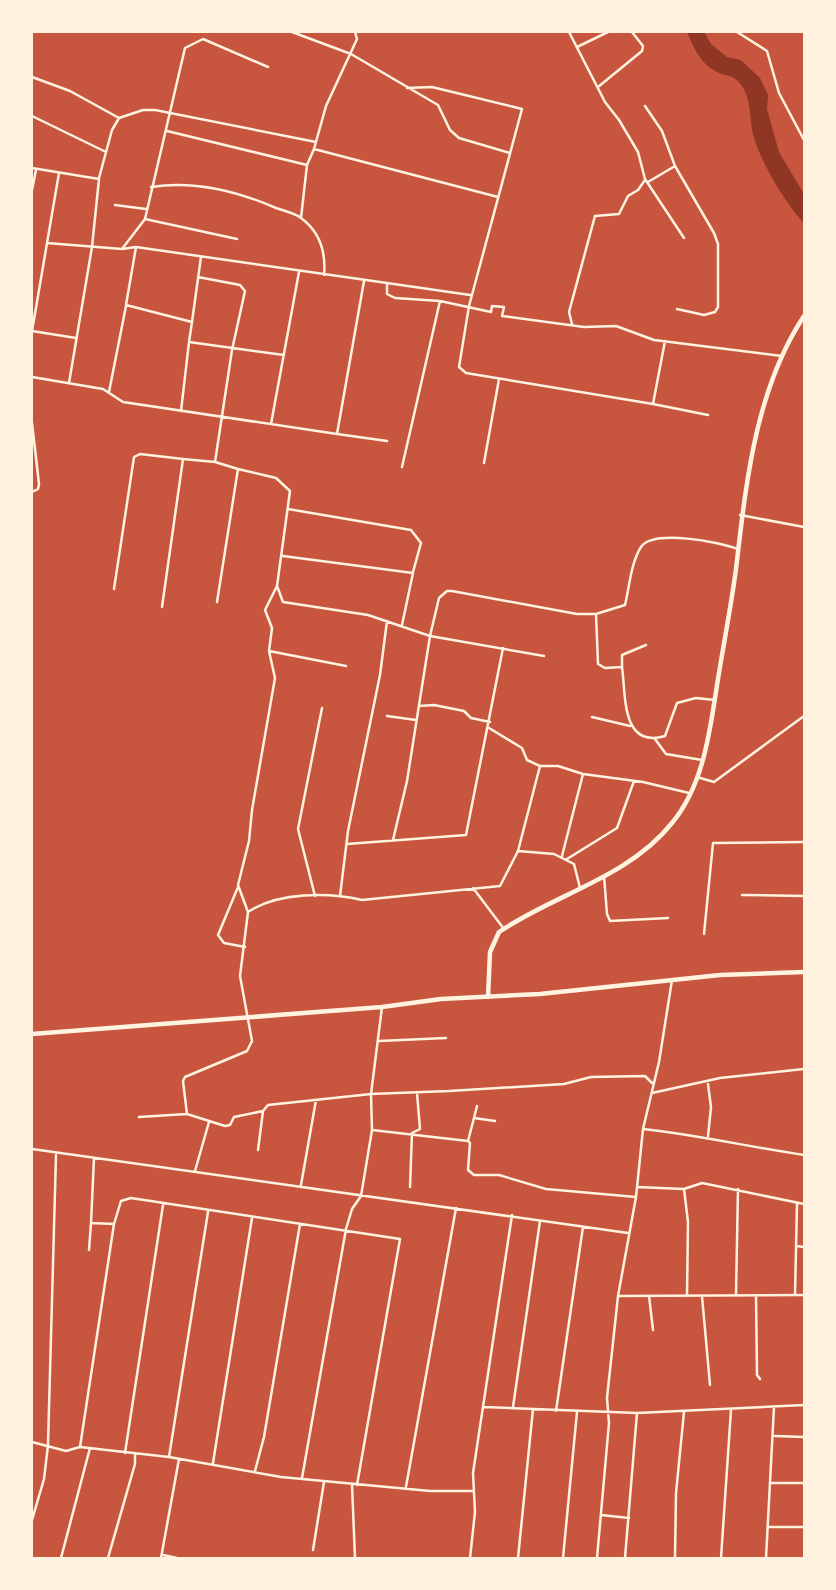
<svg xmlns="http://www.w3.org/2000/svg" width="836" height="1590" font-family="'Crimson Pro',serif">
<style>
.water{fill:#8f3625}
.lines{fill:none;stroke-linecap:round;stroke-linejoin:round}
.minor{stroke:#fff3e0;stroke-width:2.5}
.secondary{stroke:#fff3e0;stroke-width:4.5}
.trunk{stroke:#fff3e0;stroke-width:4.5}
</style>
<rect width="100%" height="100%" fill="#c8553d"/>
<path class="water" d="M 687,32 L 704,32 L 711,44 L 727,57 L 741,60 L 760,78 L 768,95 L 767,109 L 779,152 L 804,194 L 804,223 C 786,204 762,164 754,138 C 749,121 752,101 742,86 C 734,74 726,77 715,71 C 700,63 693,46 687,32 Z"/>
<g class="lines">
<path class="minor" d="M 292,32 L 351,54 L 438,105 L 450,130 L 459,138 L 510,153
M 569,32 L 605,102 L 619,120 L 638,152 L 645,179 L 684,238
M 737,32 L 767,51 L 779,93 L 804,140
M 577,47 L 608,32
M 32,77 L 70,91 L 119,118 L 143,110 L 155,110 L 316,142
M 598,87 L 642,51 L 643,46 L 632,32
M 407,88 L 432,87 L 522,109 L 469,306 L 459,367 L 466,373 L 653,404
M 645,106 L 662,131 L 675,166 L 714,233 L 718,244 L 718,307 L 715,312 L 704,315 L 677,309
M 32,116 L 106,152
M 167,131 L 307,165
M 314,149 L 326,106 L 357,39 L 355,32
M 32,168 L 99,179 L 92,247 L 69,383
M 99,178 L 112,130 L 119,118
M 648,182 L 675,166
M 151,187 C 194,180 237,191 276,208 C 284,211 295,213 301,218 C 320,232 326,253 324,275
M 32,190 L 36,170
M 115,205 L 146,209
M 301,218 L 307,165 L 314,149 L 498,197
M 145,219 L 237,239
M 47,243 L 122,249
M 136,247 L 122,249 L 145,219 L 185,48 L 203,39 L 268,67
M 198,277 L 240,285 L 245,291 L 232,350 L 215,462
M 387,283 L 470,295
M 192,322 L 201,257
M 572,324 L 569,312 L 595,216 L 619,214 L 628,196 L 638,190 L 645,180
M 32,331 L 59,173
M 32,331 L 76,338
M 665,341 L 653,404 L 708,415
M 284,355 L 189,342 L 192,322 L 126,305 L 136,247 L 387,283 L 387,294 L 395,298 L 440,301 L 491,312 L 492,306 L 504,307 L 502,316 L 584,327 L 616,326 L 654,340 L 782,356
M 32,377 L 103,389 L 123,402 L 337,434 L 364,281
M 109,392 L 126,306
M 181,411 L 189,342
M 32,423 L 39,484 L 38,489 L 32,492
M 271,424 L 299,272
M 337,434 L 387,441
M 484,463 L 499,379
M 402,467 L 440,301
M 238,469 L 276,478 L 290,491 L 277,586 L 283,602 L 368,615 L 430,636 L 407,781 L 393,840
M 288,509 L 411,530 L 421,543 L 413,572
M 740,515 L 804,527
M 283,556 L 413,573 L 402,625
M 277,586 L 265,610 L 272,628 L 269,651 L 275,678 L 252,810 L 249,841 L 238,885 L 248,912 C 278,892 328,892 362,900 L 500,886 L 518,851 L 540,766
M 114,589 L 134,457 L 140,454 L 183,459
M 162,607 L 183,459 L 215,462 L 238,469 L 217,602
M 596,614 L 598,664 L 605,668 L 622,667 C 626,695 621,749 665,736 L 677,703 L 696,698 L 715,700
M 269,651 L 346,666
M 544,656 L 430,636 L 439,598 L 447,591 L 452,591 L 577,614 L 596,614 L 625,605 C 629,589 631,562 641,547 C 653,529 720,542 738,549
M 622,667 L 622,655 L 646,645
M 419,706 L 434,705 L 464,711 L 471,718 L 490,722
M 387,716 L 416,720
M 592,717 L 630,726
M 489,728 L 522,748 L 527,760 L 540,766 L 558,766 L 583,774 L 643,782 L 689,793
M 655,739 L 666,754 L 702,760
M 697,777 L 714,782 L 804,716
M 347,844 L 466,835 L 503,648
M 518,851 L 554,854 L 574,864 L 580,888
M 562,856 L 583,774
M 567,859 L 617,828 L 634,781
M 604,876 L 607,914 L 610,921 L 668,918
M 238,887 L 218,935 L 224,943 L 245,947
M 473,888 L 504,929
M 742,895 L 804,896
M 315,896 L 298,829 L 322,708
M 340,896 L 348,831 L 380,675 L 387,621
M 704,934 L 713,843 L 804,842
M 379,1041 L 446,1038
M 652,1093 L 720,1078 L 804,1069
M 187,1114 L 183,1081 L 185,1077 L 247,1051 L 252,1041 L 240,976 L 248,912
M 139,1117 L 187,1114 L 225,1126 L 230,1125 L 234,1117 L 263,1111 L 268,1105 L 371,1094 L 449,1091 L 564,1084 L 591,1077 L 645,1076 L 652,1083
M 474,1118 L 477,1106
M 643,1129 C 698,1135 750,1147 804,1155
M 372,1130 L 468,1141 L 470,1143 L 468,1170 L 474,1175 L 499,1175 L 546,1189 L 636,1197
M 708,1136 L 711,1107 L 708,1084
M 468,1141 L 474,1118 L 495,1121
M 32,1149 L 628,1233
M 258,1150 L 263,1111
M 94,1158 L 91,1223 L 114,1224
M 195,1171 L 209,1122
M 301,1185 L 316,1100
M 410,1187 L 412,1133 L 420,1129 L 417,1093
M 637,1187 L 684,1189 L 702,1183 L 804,1204
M 684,1189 L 688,1222 L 687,1296
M 796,1246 L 804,1247
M 89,1250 L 91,1223
M 736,1294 L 738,1189
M 756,1295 L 757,1375 L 760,1379
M 795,1295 L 797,1204
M 618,1296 L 804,1295
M 649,1296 L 653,1330
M 702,1296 L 710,1385
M 484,1407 L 637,1413 L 804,1405
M 513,1407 L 540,1221
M 556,1411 L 583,1227
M 775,1436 L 804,1437
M 32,1442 L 66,1451 L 80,1447 L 169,1457 L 281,1477 L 430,1491 L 472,1491
M 80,1447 L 114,1224 L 121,1201 L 131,1198 L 400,1239 L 357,1485
M 125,1453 L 163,1205
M 169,1457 L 208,1212
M 213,1463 L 252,1218
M 255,1471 L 264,1437 L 300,1224
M 302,1478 L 346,1229 L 352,1209 L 361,1196 L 372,1130 L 371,1094 L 382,1007
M 771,1483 L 804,1483
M 352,1485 L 355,1558
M 406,1487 L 456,1208
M 601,1515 L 629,1518
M 32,1520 L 44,1479 L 48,1445 L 56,1155
M 768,1527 L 804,1527
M 313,1550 L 324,1482
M 163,1555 L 177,1558
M 61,1558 L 90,1448
M 108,1558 L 135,1464 L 135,1453
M 161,1558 L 179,1459
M 470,1558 L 475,1512 L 473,1473 L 512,1215
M 518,1558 L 533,1409
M 563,1558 L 577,1412
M 597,1558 L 609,1423 L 607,1398 L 618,1296 L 636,1197 L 643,1129 L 659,1062 L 672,980
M 625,1558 L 637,1413
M 675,1558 L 676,1493 L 684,1412
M 721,1558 L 731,1410
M 766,1558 L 774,1407"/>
<path class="secondary" d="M 488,997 L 490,952 L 499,932 C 555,894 628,878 672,823 C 705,783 710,728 718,679 C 724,642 731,606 736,569 C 746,484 755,390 804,316"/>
<path class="trunk" d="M 32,1034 L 382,1007 L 441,999 L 540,994 L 720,975 L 804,972"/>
</g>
<rect width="836" height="1590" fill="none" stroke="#fff3e0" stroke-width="66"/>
</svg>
